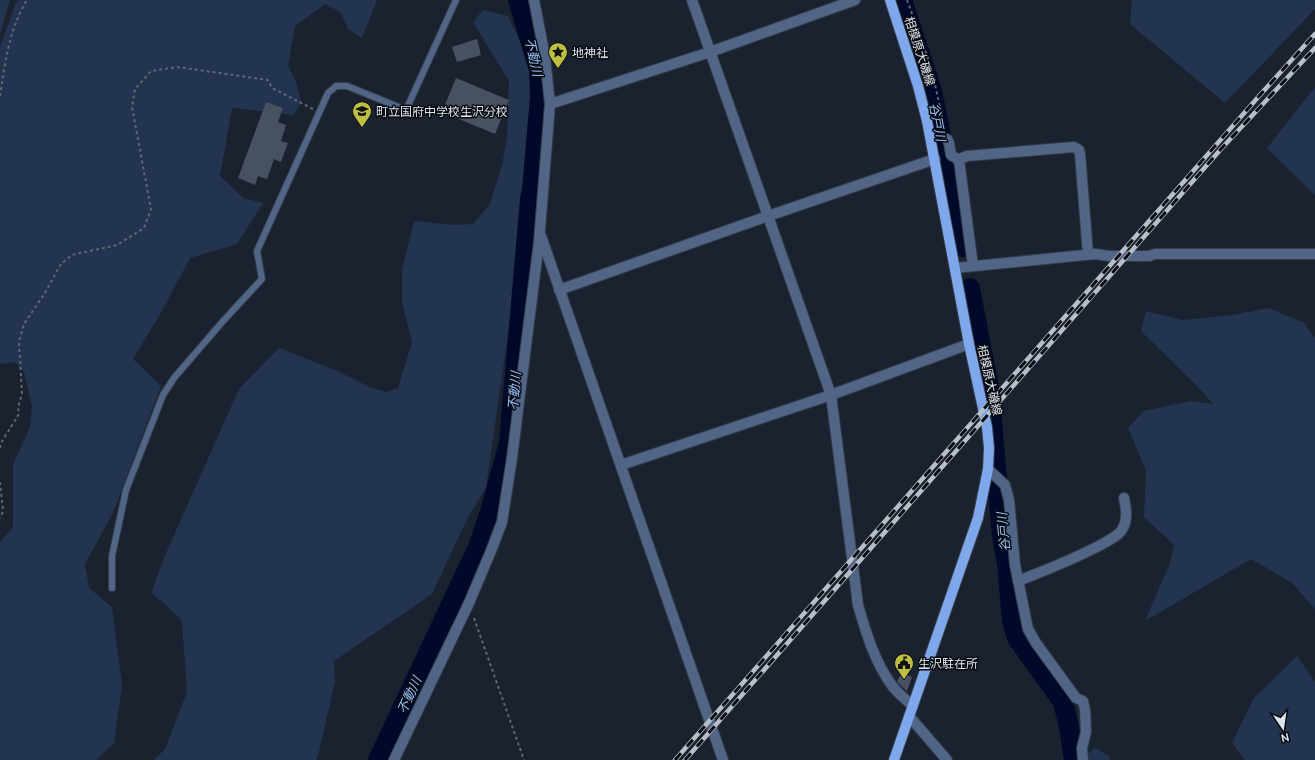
<svg xmlns="http://www.w3.org/2000/svg" width="1315" height="760" font-family="Ubuntu,'Noto Sans JP',sans-serif">
<style>
.green{fill:#233450}
.lines{fill:none;stroke-linecap:round;stroke-linejoin:round}
.river{stroke:#000929;stroke-width:20}
.building{fill:#48515f}
.service-casing{stroke:#363d4a;stroke-width:8}
.minor-casing{stroke:#363d4a;stroke-width:12}
.tertiary-casing{stroke:#363d4a;stroke-width:12}
.primary-casing{stroke:#363d4a;stroke-width:12}
.path{stroke:#606772;stroke-width:2;stroke-dasharray:3 3;stroke-linecap:butt}
.service{stroke:#516586;stroke-width:6}
.minor{stroke:#516586;stroke-width:10}
.tertiary{stroke:#516586;stroke-width:10}
.primary{stroke:#7fa8ec;stroke-width:10}
.rail-casing{stroke:#b9bfc8;stroke-width:4.5}
.rail{stroke:#080c11;stroke-width:3;stroke-dasharray:9;stroke-linecap:butt}
.labels{text-anchor:middle;dominant-baseline:central;stroke-width:3;stroke-linejoin:round;paint-order:stroke}
.street-label{font-size:12px;fill:#dfe5ed;stroke:#080c11}
.poi-label{font-size:12px;fill:#dfe5ed;stroke:#080c11;text-anchor:start}
.water-label{font-size:13px;font-style:italic;fill:#99bffe;stroke:#080c11}
</style>
<rect width="100%" height="100%" fill="#1b222f"/>
<path class="green" d="M 0,0 L 10,0 L 0,35 Z
M 17,0 L 377,0 L 362,38 L 348,29 L 340,12 L 325,4 L 295,26 L 288,65 L 296,82 L 301,102 L 294,115 L 243,109 L 232,108 L 220,176 L 243,198 L 263,203 L 237,244 L 190,258 L 162,311 L 133,359 L 161,386 L 113,513 L 85,564 L 89,588 L 112,607 L 122,685 L 114,743 L 96,760 L 0,760 L 0,542 L 13,527 L 13,465 L 30,427 L 32,406 L 24,372 L 15,362 L 0,364 L 0,47 Z
M 1132,0 L 1315,0 L 1315,9 L 1225,103 L 1130,24 Z
M 483,10 L 508,16 L 528,58 L 533,121 L 516,277 L 486,488 L 468,517 L 432,594 L 334,661 L 335,682 L 318,756 L 316,760 L 154,760 L 165,749 L 187,692 L 182,621 L 165,604 L 151,593 L 166,553 L 239,389 L 279,348 L 335,370 L 372,388 L 386,392 L 398,388 L 412,342 L 402,303 L 402,269 L 414,221 L 455,225 L 473,224 L 490,204 L 502,165 L 507,137 L 509,81 L 473,22 Z
M 1315,87 L 1315,195 L 1267,148 Z
M 1269,308 L 1304,323 L 1315,338 L 1315,609 L 1291,582 L 1251,559 L 1145,621 L 1170,563 L 1174,545 L 1144,517 L 1146,471 L 1128,428 L 1144,411 L 1190,401 L 1213,404 L 1196,385 L 1141,331 L 1146,311 L 1183,320 L 1232,315 Z
M 1297,656 L 1315,682 L 1315,760 L 1245,760 L 1232,743 L 1254,698 Z
M 1095,748 L 1108,755 L 1111,760 L 1080,760 Z"/>
<g class="lines">
<path class="river" d="M 902,0 L 932,91 L 963,247
M 970,288 L 989,388 L 1002,535 L 1007,564 L 1012,621 L 1017,638 L 1063,702 L 1069,727 L 1074,760
M 378,760 L 478,547 L 490,512 L 509,443 L 530,199 L 532,190 L 540,97 L 539,70 L 518,0"/>
</g>
<path class="building" d="M 477,39 L 481,55 L 457,62 L 452,47 Z
M 456,78 L 509,100 L 495,134 L 442,112 Z
M 266,102 L 283,108 L 278,122 L 286,125 L 281,141 L 288,143 L 281,162 L 274,159 L 267,179 L 258,176 L 255,185 L 238,178 Z
M 901,673 L 912,677 L 907,691 L 897,682 Z"/>
<g class="lines">
<g class="service-casing">
<path id="service" d="M 112,588 L 112,556 L 126,490 L 163,395 L 174,378 L 224,320 L 262,279 L 257,251 L 328,93 L 336,86 L 347,86 L 406,110 L 456,0"/>
</g>
<g class="minor-casing">
<path id="minor" d="M 692,0 L 831,395 L 858,605 C 866,633 875,663 893,687 C 899,694 906,700 913,706
M 550,104 L 710,52 L 855,0
M 947,139 L 949,143 L 951,155 L 959,160 L 973,266
M 959,162 L 962,158 L 967,156 L 1074,147 L 1079,150 L 1080,154 L 1088,254
M 541,236 L 723,760
M 1109,256 L 1149,256
M 559,290 L 768,216 L 935,159
M 621,465 L 831,395 L 969,344
M 988,469 L 1005,485 L 1009,500 L 1015,565 L 1028,629 L 1036,643 L 1076,698 L 1083,701 L 1085,710 L 1086,732 L 1082,748 L 1083,760
M 1018,581 C 1048,569 1078,558 1106,542 C 1112,538 1120,535 1123,528 C 1128,519 1126,508 1124,498
M 909,716 L 947,760
M 394,760 L 469,603 L 491,551 L 502,522 L 512,458 L 539,242 L 550,104 L 545,57 L 534,0"/>
</g>
<g class="tertiary-casing">
<path id="tertiary" d="M 1149,256 L 1155,254 L 1315,254
M 955,268 L 1095,254 L 1109,256"/>
</g>
<g class="primary-casing">
<path id="primary" d="M 890,0 L 918,86 L 927,121 L 969,344 L 987,427 L 989,448 L 988,469 L 978,518 L 894,760"/>
</g>
<path class="path" d="M 907,0 L 927,55 L 936,89 L 945,130
M 0,96 C 5,63 9,29 27,0
M 0,448 L 1,443 L 19,414 L 18,407 L 22,394 L 19,342 L 24,324 L 45,293 L 61,264 L 72,255 L 117,245 L 144,228 L 151,209 L 132,107 L 135,89 L 151,71 L 177,67 L 268,80 L 272,88 L 313,109
M 0,482 L 3,511 L 0,518
M 474,618 L 524,760"/>
<use href="#service" class="service"/>
<use href="#minor" class="minor"/>
<use href="#tertiary" class="tertiary"/>
<use href="#primary" class="primary"/>
<g class="rail-casing">
<path id="rail" d="M 675,760 L 1260,95 L 1315,34
M 685,760 L 1221,149 L 1315,48"/>
</g>
<use href="#rail" class="rail"/>
</g>
<defs>
<g id="sight-pin" transform="scale(1)"><path d="M0 17L-7.5 6A9.5 9.5 0 1 1 7.5 6Z" fill="#bdbf43" stroke="#080c11"/><path d="M0-6L1.8-2.2L6-1.7L2.9 1.2L3.7 5.4L0 3.3L-3.7 5.4L-2.9 1.2L-6-1.7L-1.8-2.2Z" fill="#111"/></g>
<g id="school-pin" transform="scale(1)"><path d="M0 17L-7.5 6A9.5 9.5 0 1 1 7.5 6Z" fill="#bdbf43" stroke="#080c11"/><path d="M0-5L7-2L0 1L-7-2ZM-4 1L0 2.5L4 1V4Q0 6-4 4Z" fill="#111"/></g>
<g id="civic-pin" transform="scale(1)"><path d="M0 17L-7.5 6A9.5 9.5 0 1 1 7.5 6Z" fill="#bdbf43" stroke="#080c11"/><path d="M-.6-6.5H3V-4.5H.6V-3L4-1V1h2V6H-6V1h2V-1L-.6-3ZM-1.2 2.5V6h2.4V2.5Z" fill="#111"/></g>
</defs>
<g fill-rule="evenodd">
<use href="#sight-pin" x="558" y="52"/>
<use href="#school-pin" x="362" y="111"/>
<use href="#civic-pin" x="904" y="663"/>
</g>
<g class="labels">
<g class="street-label">
<text transform="translate(920 51) rotate(72)">相模原大磯線</text>
<text transform="translate(990 380) rotate(77)">相模原大磯線</text>
</g>
<g class="poi-label">
<text x="572" y="52">地神社</text>
<text x="376" y="111">町立国府中学校生沢分校</text>
<text x="918" y="663">生沢駐在所</text>
</g>
<g class="water-label">
<text transform="translate(534 57) rotate(77)">不動川</text>
<text transform="translate(938 122) rotate(79)">谷戸川</text>
<text transform="translate(514 391) rotate(-85)">不動川</text>
<text transform="translate(1003 532) rotate(-95)">谷戸川</text>
<text transform="translate(409 695) rotate(-65)">不動川</text>
</g>
</g>
<g transform="translate(1283 728) rotate(167)" stroke="#080c11" stroke-width="3" paint-order="stroke">
<path d="M0-3L7 15L0 10L-7 15Z" fill="#dfe5ed"/>
<text y="-6" font-size="11" font-weight="bold" text-anchor="middle" fill="#dfe5ed">N</text>
</g>
</svg>
